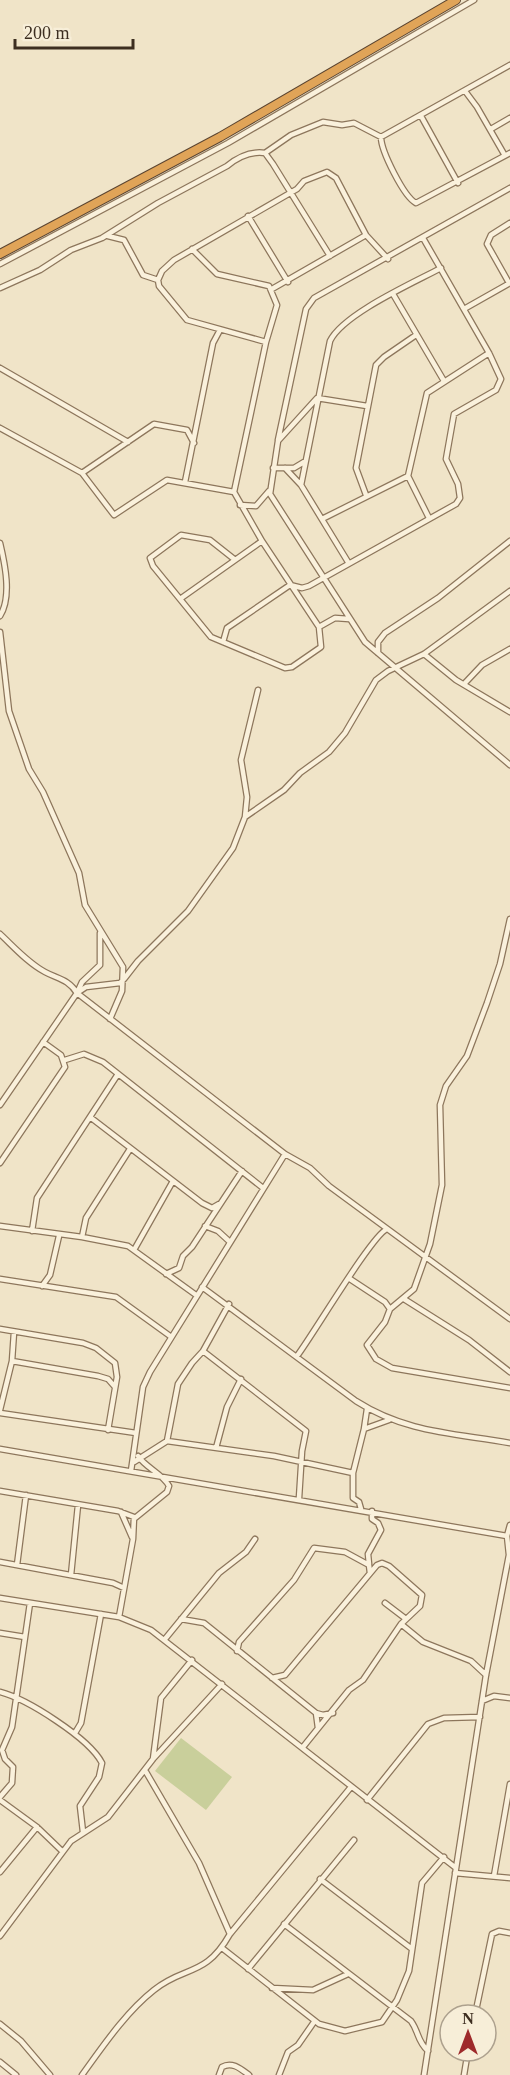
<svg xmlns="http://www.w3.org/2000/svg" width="510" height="2075" font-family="'Times New Roman',serif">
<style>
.green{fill:#c9cf9b}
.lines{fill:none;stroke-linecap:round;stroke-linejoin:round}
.street-casing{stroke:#8d765c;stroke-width:7}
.highway-casing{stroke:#5b4430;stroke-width:10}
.street{stroke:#faf1dc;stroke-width:4.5}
.highway{stroke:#e0a458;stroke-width:8}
</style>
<rect width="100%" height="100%" fill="#f0e4c8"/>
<path class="green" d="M 181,1738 L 232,1777 L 206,1810 L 155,1771 Z"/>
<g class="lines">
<g class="street-casing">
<path id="street" d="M 510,65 L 381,137 C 381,151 404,197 416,203 L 510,153
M 465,91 L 477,107 L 504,154
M 421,116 L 458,183
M 491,129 L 510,118
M 265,153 L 291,135 L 323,122 L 342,125 L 354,123 L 381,137
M 248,216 L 288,282
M 108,236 L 124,240 L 143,275 L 158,280
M 192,249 L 217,274 L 269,286 L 277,305 L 266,342 L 234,492 L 262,541 L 319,627 L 321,647 L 292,667 L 285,668 L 211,637 L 153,566 L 150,558 L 181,535 L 210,540 L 234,559
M 0,264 L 228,143 L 474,0
M 509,283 L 487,244 L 491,235 L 510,223
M 0,288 L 40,270 L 71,250 L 102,238 L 158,203 L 227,166 C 238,157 251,151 265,153 L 273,164 L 330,256
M 272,289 L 366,235
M 393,294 L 444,381
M 464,309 L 510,283
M 266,342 L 187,320 L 159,286 L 158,280 L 162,271 L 174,260 L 297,189 L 304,181 L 327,172 L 336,178 L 366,235 L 388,259
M 0,368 L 128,442
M 367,406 L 317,398 L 278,441 L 270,494 L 365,642 L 510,765
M 0,428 L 82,473 L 114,515 L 167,480 L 234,492
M 278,440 L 306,309 L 314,298 L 510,188
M 273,468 L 294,468 L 304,462
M 285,468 L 301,485
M 82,473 L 154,424 L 187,430 L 194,443
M 185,482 L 213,343 L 220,330
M 366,495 L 356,468 L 376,365 L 384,357 L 416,335
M 240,505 L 256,506 L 269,491
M 429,518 L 408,476 L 427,393 L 489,353
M 322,519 L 408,476
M 0,543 C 5,564 12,597 0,616
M 348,562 L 301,485 L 330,341 C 343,314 413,283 441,268
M 180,599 L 262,541
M 319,627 L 335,618 L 349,619
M 0,632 L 9,711 L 29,769 L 43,792 L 79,873 L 85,905 L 123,967 L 122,991 L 110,1019
M 223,642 L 227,628 L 290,585 L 302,588 L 309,586 L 456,504 L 460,498 L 458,484 L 446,459 L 454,414 L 496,390 L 501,379 L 489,353 L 423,238
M 378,653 L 378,642 L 385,633 L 438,598 L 510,541
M 424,654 L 456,680 L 510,712
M 465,683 L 482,665 L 510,649
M 245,817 L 247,797 L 241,760 L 258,690
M 0,934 C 14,947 28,963 45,972 C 58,979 68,979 77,993 L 0,1105
M 77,993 L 86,987 L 120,983 L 124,979 L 138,961 L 188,911 L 233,848 L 245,817 L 284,790 L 300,773 L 329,752 L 345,733 L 376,680 L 388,671 L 424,654 L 510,591
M 77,993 L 285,1154 L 310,1168 L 329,1186 L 510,1319
M 77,993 L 82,982 L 100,965 L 100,933
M 65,1060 L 84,1054 L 103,1062 L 263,1188
M 90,1117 L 202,1203 L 212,1208 L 219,1204
M 0,1163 L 65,1067 L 61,1055 L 43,1042
M 0,1226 L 82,1237 L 128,1246 L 196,1295
M 205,1226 L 218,1231 L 230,1242
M 32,1231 L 37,1198 L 118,1074
M 82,1237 L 86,1218 L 130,1149
M 134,1250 L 173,1181
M 166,1274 L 179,1268 L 183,1256 L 192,1247 L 242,1171
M 0,1279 L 116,1297 L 170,1336
M 350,1279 L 385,1302 L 390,1309 L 385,1322 L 367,1345 L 376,1359 L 392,1368 L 510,1388
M 42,1286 L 50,1275 L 59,1236
M 202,1287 L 356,1401 C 406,1433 454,1433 510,1443
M 404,1299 L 469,1340 L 510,1372
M 390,1309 L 414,1289 L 430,1244 L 442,1185 L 440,1105 L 446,1086 L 467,1056 L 487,1003 L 500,964 L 510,919
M 0,1329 L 83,1343 L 96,1348 L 115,1363 L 117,1377 L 108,1430
M 203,1351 L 306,1431 L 302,1451 L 299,1498
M 297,1356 C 313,1335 372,1235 387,1229
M 12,1361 L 98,1376 L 108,1379 L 115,1387
M 0,1410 L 12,1361 L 14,1332
M 0,1413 L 136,1433
M 364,1429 L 367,1409
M 167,1441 L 178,1384 L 192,1363 L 203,1351 L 229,1304
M 216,1448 L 227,1407 L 241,1379
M 0,1449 L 507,1536 L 509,1555 L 486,1675 L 424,2075
M 134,1462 L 167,1441 L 274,1456 L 353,1473 L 364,1429 L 389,1420
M 131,1471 L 143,1387 L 150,1372 L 285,1154
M 353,1473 L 353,1498 L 359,1502 L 361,1509
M 0,1491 L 118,1511 L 134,1517 L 133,1539 L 119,1617
M 121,1512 L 132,1537
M 135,1518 L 167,1492 L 169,1486 C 163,1474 146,1468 138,1456
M 507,1536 L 510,1525
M 0,1562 L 113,1583 L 124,1588
M 369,1564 L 368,1554 L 381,1530 L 378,1523 L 372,1519 L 372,1511
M 17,1565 L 26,1495
M 71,1575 L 78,1505
M 0,1598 L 119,1617 L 151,1630 L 456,1868
M 385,1603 L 406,1619
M 181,1619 L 204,1623 L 316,1713 L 318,1728
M 401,1624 L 423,1642 L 471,1661 L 486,1675
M 0,1633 L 25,1637
M 165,1639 L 219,1573 L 246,1552 L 255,1539
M 237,1651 L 239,1642 L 294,1580 L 314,1548 L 345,1552 L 369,1565 L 370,1573
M 272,1678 L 285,1675 L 377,1565 L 382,1563 L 389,1566 L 422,1595 L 420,1606 L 401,1624 L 363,1680 L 349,1690 L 303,1747
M 0,1692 C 27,1699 89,1738 102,1763 L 99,1777 L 80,1806 L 83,1832
M 482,1701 L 494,1696 L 510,1698
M 316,1713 L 323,1715 L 333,1713
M 75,1733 L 81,1723 L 101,1614
M 153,1759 L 161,1698 L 192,1660
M 146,1772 L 199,1863 L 230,1934
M 0,1797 L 12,1783 L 13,1767 L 5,1759 L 2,1750 L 12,1727 L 30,1603
M 0,1800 L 37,1827 L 62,1851
M 367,1800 L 428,1724 L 444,1718 L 480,1717
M 0,1872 L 37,1827
M 455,1873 L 510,1878
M 494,1876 L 510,1784
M 320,1879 L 412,1949
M 284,1924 L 411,2021 C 419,2032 417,2041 428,2051
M 0,1936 L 71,1841 L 108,1817 L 153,1759 L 222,1684
M 222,1948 L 319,2024 L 345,2031 L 382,2022 L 397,2000 L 409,1971 L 422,1883 L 444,1857
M 248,1969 L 354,1840
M 272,1988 L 313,1990 L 348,1974
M 475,2015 L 492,1934 L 499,1931 L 510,1933
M 0,2024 L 21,2041 L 50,2075
M 0,2062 L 16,2075
M 82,2075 C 103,2046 126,2012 154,1990 C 185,1965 205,1978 230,1934 L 351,1787
M 219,2075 L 222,2067 C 232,2061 241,2069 249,2075
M 279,2075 L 288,2052 L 298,2045 L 314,2022
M 464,2075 L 468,2051"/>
</g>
<g class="highway-casing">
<path id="highway" d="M 0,254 L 220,137 L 456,0"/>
</g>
<use href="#street" class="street"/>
<use href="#highway" class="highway"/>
</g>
<g transform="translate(468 2033)"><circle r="28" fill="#f7eed8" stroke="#ada18e" stroke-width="1.5"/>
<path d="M0-4.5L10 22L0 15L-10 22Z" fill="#9e2a2b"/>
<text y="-9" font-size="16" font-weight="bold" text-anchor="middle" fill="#3d2e20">N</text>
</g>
<path d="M15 39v9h118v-9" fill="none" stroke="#3d2e20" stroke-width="3"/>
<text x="24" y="39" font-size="18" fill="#3d2e20" stroke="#f7eed8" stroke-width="4.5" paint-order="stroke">200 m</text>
</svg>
